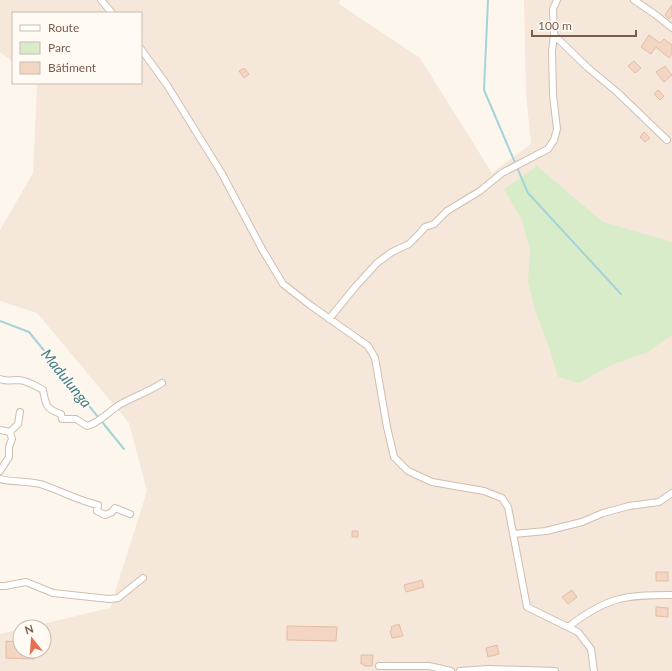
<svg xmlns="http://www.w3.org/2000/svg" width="672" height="671" font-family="Lato,sans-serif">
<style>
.residential{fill:#f5e8da}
.green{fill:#d8ecc9}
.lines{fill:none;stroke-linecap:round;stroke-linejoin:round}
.stream{stroke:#a5d3da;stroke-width:2}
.building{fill:#f3d5c3;stroke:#e6bba3}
.minor-casing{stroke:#d1beb0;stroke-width:8}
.minor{stroke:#fff;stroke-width:6}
.labels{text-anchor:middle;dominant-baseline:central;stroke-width:3.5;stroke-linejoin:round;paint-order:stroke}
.water-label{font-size:15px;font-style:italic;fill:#437c86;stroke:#fffaf3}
</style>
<rect width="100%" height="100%" fill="#fdf6ec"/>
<path class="residential" d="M 0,0 L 340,0 L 339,4 L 420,58 L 492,173 L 531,144 L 526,94 L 524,0 L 672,0 L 672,671 L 0,671 L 0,634 L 20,629 L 20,651 L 44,651 L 44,627 L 29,627 L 110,608 L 147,491 L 129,423 L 37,313 L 0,301 L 0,230 L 33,173 L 37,83 L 141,83 L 141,13 L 13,13 L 13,62 L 0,52 Z"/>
<path class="green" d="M 537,166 L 603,222 L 672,242 L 672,335 L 646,353 L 613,364 L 579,383 L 558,377 L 549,347 L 534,307 L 528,282 L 530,250 L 522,220 L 504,189 Z"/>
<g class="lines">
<path class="stream" d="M 488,0 L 484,90 L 528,193 L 621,294
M 0,321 L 29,332 L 124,449"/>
</g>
<path class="building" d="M 672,5 L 672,16 L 669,19 L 665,15 Z
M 649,35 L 660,43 L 664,39 L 672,45 L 672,54 L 669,58 L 656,47 L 651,54 L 641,47 Z
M 634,61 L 641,68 L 635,73 L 628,66 Z
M 665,66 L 672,75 L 664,82 L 656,72 Z
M 244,68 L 249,74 L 244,78 L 239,71 Z
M 658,90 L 664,96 L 660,100 L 654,94 Z
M 644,132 L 650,138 L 645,142 L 640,137 Z
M 352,531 L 358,531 L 358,537 L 352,537 Z
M 656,572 L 668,572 L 668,581 L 656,581 Z
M 422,580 L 424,587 L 406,592 L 404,585 Z
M 572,590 L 577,597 L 568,604 L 562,597 Z
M 656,607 L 668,608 L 668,617 L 656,616 Z
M 399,624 L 403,636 L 392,638 L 390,631 L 392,630 L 391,627 Z
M 287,626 L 337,627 L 336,641 L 287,640 Z
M 6,641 L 20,642 L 20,651 L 34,651 L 34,659 L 6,658 Z
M 497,645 L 499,654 L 488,657 L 486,648 Z
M 361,655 L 373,655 L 372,666 L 364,666 L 364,664 L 361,664 Z"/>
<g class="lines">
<g class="minor-casing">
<path id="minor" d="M 101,0 L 112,13
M 634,0 L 656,15 L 672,28
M 554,35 L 587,67 L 617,92 L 667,140
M 141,49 L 167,85 L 221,172 L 262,249 L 283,284 L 310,305 L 368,346 L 375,358 L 387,427 L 394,457 L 408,471 L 432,482 L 484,491 L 502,498 L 508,507 L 527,607 L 578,632 L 591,649 L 594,671
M 329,319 L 356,286 L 377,263 L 392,252 L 409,244 L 420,233 L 425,227 L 434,224 L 447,211 L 480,191 L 502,173 L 548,149 L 554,140 L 557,129 L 553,95 L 552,51 L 554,35 L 553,9 L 557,0
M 0,379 C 8,382 12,380 19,380 C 28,381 36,386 43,390 C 46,406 46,409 61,414 L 62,419 L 76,419 L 87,426 C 99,423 108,412 119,405 C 133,397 148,392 162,383
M 0,430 L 10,432
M 0,471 L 9,457 L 9,447 L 12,439 L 10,432 L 18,424 L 20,412
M 0,479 C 15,483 31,480 46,486 C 63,492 80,501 98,505 L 97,511 L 105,515 L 112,512 L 115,508 L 130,514
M 513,534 L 546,531 L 582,522 L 603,513 L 629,506 L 659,502 L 672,493
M 0,586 L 5,586 L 26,582 L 53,593 L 109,599 L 118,598 L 143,578
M 568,627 C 607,597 624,595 672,595
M 379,666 L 429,666 L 451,671
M 460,671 L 488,669 L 555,671"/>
</g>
<use href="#minor" class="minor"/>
</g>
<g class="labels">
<g class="water-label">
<text transform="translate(67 378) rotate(51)">Madulunga</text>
</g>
</g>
<rect x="12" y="12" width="130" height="72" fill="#fffaf3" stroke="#cabbb1"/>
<rect x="20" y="25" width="20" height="6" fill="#ffffff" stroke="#cabbb1"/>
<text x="48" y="32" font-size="12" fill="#7a5c4d">Route</text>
<rect x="20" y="42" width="20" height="12" fill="#d8ecc9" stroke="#cabbb1"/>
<text x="48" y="52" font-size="12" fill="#7a5c4d">Parc</text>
<rect x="20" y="62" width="20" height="12" fill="#f3d5c3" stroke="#cabbb1"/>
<text x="48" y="72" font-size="12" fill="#7a5c4d">Bâtiment</text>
<g transform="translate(32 639) rotate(343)"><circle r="19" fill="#fffaf3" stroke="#cabbb1"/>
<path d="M0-3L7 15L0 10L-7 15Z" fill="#e76f51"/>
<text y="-6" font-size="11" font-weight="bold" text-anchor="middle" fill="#7a5c4d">N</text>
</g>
<path d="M532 30v6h104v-6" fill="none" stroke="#7a5c4d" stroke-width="2"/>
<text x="538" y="30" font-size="12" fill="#7a5c4d" stroke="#fffaf3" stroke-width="3" paint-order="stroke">100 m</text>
</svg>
